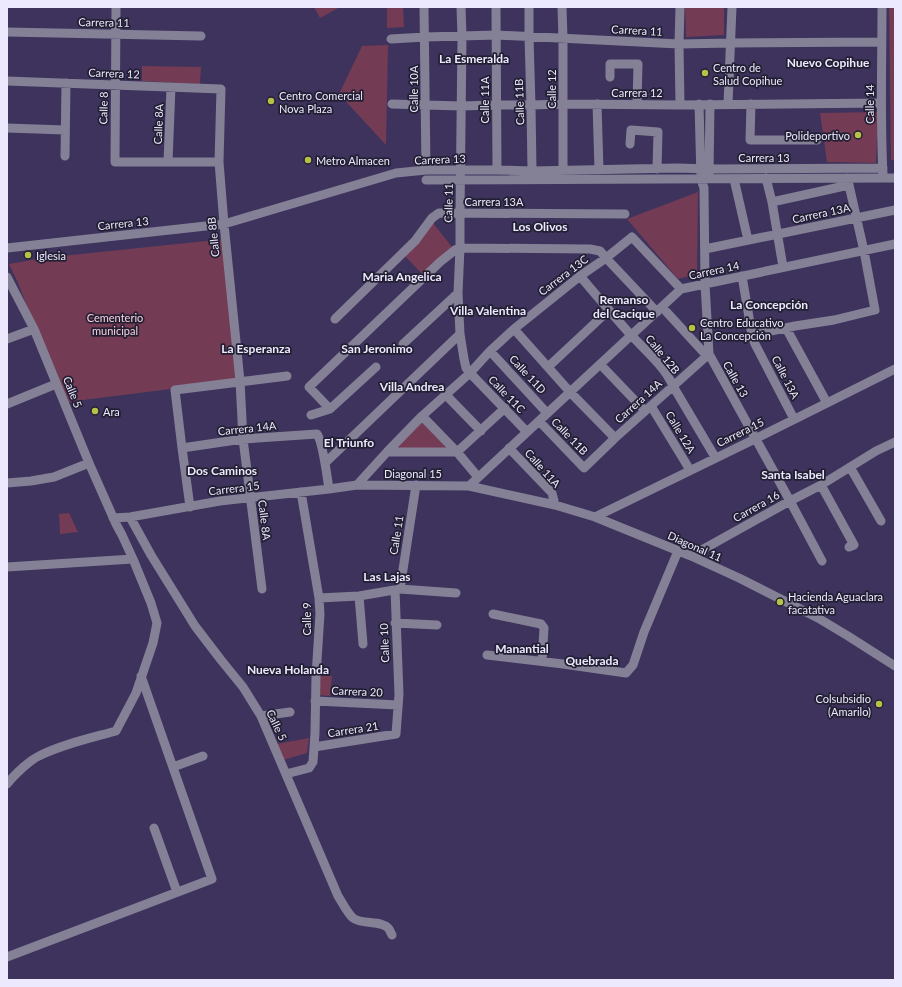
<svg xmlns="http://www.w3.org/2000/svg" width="902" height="987" font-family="Lato,sans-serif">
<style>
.green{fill:#743b54}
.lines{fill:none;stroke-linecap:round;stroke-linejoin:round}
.minor{stroke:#848096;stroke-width:9}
.poi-dot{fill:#b8c147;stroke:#231f32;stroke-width:1.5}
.labels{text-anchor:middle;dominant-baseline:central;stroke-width:3.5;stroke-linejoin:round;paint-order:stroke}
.street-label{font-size:11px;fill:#ece8fe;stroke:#231f32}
.poi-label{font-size:11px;fill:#ece8fe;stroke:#231f32;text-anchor:start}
.park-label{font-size:11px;fill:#f8d0df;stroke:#231f32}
.neighbourhood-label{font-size:12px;font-weight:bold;fill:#ece8fe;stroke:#231f32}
</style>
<rect width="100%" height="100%" fill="#3d335d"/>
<path class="green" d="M 314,7 L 340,7 L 320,18 Z
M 387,7 L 403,7 L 404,27 L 387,28 Z
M 685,7 L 724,7 L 724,35 L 686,37 Z
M 889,7 L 895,7 L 895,160 L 891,160 Z
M 388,45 L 386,145 L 339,94 L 362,46 Z
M 142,66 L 201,67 L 200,84 L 142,81 Z
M 878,112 L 876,163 L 827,162 L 820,113 Z
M 698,192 L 697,274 L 678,279 L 627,219 Z
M 433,223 L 452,247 L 422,274 L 405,256 Z
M 225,239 L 238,379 L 163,390 L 67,402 L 28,309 L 18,283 L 9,264 L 48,257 L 62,256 Z
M 423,421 L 448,449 L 395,448 Z
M 69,513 L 78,532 L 60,534 L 59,514 Z
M 319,676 L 332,676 L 330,696 L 318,695 Z
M 309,738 L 307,753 L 283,760 L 277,744 Z"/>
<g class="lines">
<path class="minor" d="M 116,7 L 115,162 L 219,162
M 424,7 L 426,170
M 461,7 L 462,36 L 460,213 L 460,248 L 458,293 L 460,334 L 464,359 L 466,368 L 470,373 L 527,432
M 496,7 L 497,170
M 529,7 L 529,37 L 531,105 L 532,171
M 562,7 L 563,39 L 563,170
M 882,7 C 882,63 880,118 883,174
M 7,32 L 201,36
M 391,39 L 425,37 L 497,35 L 679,44 L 731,43 L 882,42
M 610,77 L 610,64 L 638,64 L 637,104
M 7,81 L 221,89 L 219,162 L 224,224 L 240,381 L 243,439 L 262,589
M 392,104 L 461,106 L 496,105 L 531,105 L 563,104 L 680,105 L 881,103
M 597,104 L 599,170
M 699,104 L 701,179 L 704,188 L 705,284 L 709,354 L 790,501 L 822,561
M 728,104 L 732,7
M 751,104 L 750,140 L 817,140
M 680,105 L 679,44 L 680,7
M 7,128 L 65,130
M 630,144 L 631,130 L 658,132 L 657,169
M 65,156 L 66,83
M 168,162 L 171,87
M 709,174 L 710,104
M 766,178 L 772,202 L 783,267
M 734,179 L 748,240
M 426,180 L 895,178
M 772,202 L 849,185
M 7,248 L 224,224 L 396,173 L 426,170 L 497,170 L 532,171 L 677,168 L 710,169 L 883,168
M 705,249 L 895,210
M 580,276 C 596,295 613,315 630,334 C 644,349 665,367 673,386 L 715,457
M 742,276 L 752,335 L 755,344 L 794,419
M 7,277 L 34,329 L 89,463 L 116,524 L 122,535 L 133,559 L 151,603 L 157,623 L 153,643 L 136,693 L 116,731 C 91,738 63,744 39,756 C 30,760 14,775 7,784
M 662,307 L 707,356
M 335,319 L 415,241 L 432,218 L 439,213 L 625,214
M 786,328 L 827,403
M 514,329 L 570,392 L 615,438
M 752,335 L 795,326 L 834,320 L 875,310 L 864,251 L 849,185 L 847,178
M 7,339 L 34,329
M 403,344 L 458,293
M 490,351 L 547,413
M 600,364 L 645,411
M 376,367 L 330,409 L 309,387 L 440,262 L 455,250 L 460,248 L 590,249 L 600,251 L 606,258 L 657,312
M 548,367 L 609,310
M 445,394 L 481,431
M 7,404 L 56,384
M 651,406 L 690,470
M 311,415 L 330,409
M 422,416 L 457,452 L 478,477
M 539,421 L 584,468 L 615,438 L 709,354
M 182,448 L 243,439 L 317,434 C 323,442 327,477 329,489
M 509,448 L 552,493 L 555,505
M 387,452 L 457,452 L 505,408
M 325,463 L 460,334
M 850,467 L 881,521
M 7,483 L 31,481 L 54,477 L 89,463
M 357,485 L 387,452 L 422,416 L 470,373 L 490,351 L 514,329 L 580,276 L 606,258 L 632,237 L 681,289
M 821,485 L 854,545 L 849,547
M 469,486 L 681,289 L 895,244
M 190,507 L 182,448 L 175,390 L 287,376
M 130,517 L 151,555 L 195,626 L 221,660 L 243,687 L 261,716 L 338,896 C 342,902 347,913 353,918 C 362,925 383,920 389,929 C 390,931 391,933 392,935
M 595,517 L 755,439 L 895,369
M 113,518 L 130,517 L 220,501 L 329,489 L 357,485 L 469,486 L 555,505 L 595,517 L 691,556 L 739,578 L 818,618 L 848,636 L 895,666
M 691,556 L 790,501 L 821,485 L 876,451 L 895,442
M 7,567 L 133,559
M 400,589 L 416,485
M 359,596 L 363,644
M 319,598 L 359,596 L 400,589 L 456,593
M 493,614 L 541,624 L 544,628 L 542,661
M 395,623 L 437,625
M 487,655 L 563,664 L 626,673 L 633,665 L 644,632 L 678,551
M 315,701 L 398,705
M 261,716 L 290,712
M 314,747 L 396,734 L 399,694 L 395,590
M 173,767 L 203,756
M 286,774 L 309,768 L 313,762 L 315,733 L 316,676 L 320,614 L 319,598 L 301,492
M 154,828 L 177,892
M 7,957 L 212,879 L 141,676"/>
</g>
<g class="poi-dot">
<circle cx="705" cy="73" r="4"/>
<circle cx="271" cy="101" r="4"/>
<circle cx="858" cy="135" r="4"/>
<circle cx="308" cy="160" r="4"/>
<circle cx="28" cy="255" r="4"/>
<circle cx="692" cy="328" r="4"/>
<circle cx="95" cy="411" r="4"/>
<circle cx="780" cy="602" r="4"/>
<circle cx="879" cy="704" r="4"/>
</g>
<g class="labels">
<g class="street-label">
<text transform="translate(104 22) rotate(1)">Carrera 11</text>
<text transform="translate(637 30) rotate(3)">Carrera 11</text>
<text transform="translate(114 73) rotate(2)">Carrera 12</text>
<text transform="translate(413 89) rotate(-90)">Calle 10A</text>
<text transform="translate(551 89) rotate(-90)">Calle 12</text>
<text x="637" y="92">Carrera 12</text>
<text transform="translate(484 100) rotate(-90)">Calle 11A</text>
<text transform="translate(519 102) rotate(-92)">Calle 11B</text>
<text transform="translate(869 104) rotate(-90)">Calle 14</text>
<text transform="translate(103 108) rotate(-89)">Calle 8</text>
<text transform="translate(158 124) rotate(-88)">Calle 8A</text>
<text x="764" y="157">Carrera 13</text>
<text transform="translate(440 159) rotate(-2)">Carrera 13</text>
<text x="494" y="201">Carrera 13A</text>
<text transform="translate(448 203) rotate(-89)">Calle 11</text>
<text transform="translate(821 213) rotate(-12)">Carrera 13A</text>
<text transform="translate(123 223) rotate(-6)">Carrera 13</text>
<text transform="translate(213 237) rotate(-96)">Calle 8B</text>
<text transform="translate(714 270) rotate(-12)">Carrera 14</text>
<text transform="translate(563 275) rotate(-37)">Carrera 13C</text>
<text transform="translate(663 354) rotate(51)">Calle 12B</text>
<text transform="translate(528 374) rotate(47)">Calle 11D</text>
<text transform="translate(786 377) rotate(63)">Calle 13A</text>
<text transform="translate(736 379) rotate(61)">Calle 13</text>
<text transform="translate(73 392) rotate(68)">Calle 5</text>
<text transform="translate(507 394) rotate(46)">Calle 11C</text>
<text transform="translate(638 401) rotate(-42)">Carrera 14A</text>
<text transform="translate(247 428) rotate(-6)">Carrera 14A</text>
<text transform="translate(681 432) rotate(59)">Calle 12A</text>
<text transform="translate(740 432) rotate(-26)">Carrera 15</text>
<text transform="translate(570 436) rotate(46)">Calle 11B</text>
<text transform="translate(543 468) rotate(48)">Calle 11A</text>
<text x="413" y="473">Diagonal 15</text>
<text transform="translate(234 488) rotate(-7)">Carrera 15</text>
<text transform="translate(756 506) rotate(-29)">Carrera 16</text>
<text transform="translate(265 520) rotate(83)">Calle 8A</text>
<text transform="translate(396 535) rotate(-81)">Calle 11</text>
<text transform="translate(695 546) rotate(24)">Diagonal 11</text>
<text transform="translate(306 619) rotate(-90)">Calle 9</text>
<text transform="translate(384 643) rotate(-92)">Calle 10</text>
<text transform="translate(357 691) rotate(2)">Carrera 20</text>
<text transform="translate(277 725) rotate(65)">Calle 5</text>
<text transform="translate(353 729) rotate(-9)">Carrera 21</text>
</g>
<g class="poi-label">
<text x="713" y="67">Centro de<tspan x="713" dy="13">Salud Copihue</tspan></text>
<text x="279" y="95">Centro Comercial<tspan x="279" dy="13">Nova Plaza</tspan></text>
<text x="850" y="135" text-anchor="end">Polideportivo</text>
<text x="316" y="160">Metro Almacen</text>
<text x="36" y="255">Iglesia</text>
<text x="700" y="322">Centro Educativo<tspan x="700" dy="13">La Concepción</tspan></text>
<text x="103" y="411">Ara</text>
<text x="788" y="596">Hacienda Aguaclara<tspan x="788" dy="13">facatativa</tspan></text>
<text x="871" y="698" text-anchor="end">Colsubsidio<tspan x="871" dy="13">(Amarilo)</tspan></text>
</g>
<g class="park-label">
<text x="115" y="317">Cementerio<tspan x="115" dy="13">municipal</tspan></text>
</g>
<g class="neighbourhood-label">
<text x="474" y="58">La Esmeralda</text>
<text x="828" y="62">Nuevo Copihue</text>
<text x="540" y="226">Los Olivos</text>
<text x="402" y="276">Maria Angelica</text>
<text x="624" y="299">Remanso<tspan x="624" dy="14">del Cacique</tspan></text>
<text x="769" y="304">La Concepción</text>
<text x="488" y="310">Villa Valentina</text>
<text x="256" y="348">La Esperanza</text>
<text x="377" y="348">San Jeronimo</text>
<text x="412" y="386">Villa Andrea</text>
<text x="349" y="442">El Triunfo</text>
<text x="222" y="470">Dos Caminos</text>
<text x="793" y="474">Santa Isabel</text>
<text x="387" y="576">Las Lajas</text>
<text x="522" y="648">Manantial</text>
<text x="592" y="660">Quebrada</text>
<text x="288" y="669">Nueva Holanda</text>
</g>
</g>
<rect width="902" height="987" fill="none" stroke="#ece8fe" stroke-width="16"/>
</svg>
